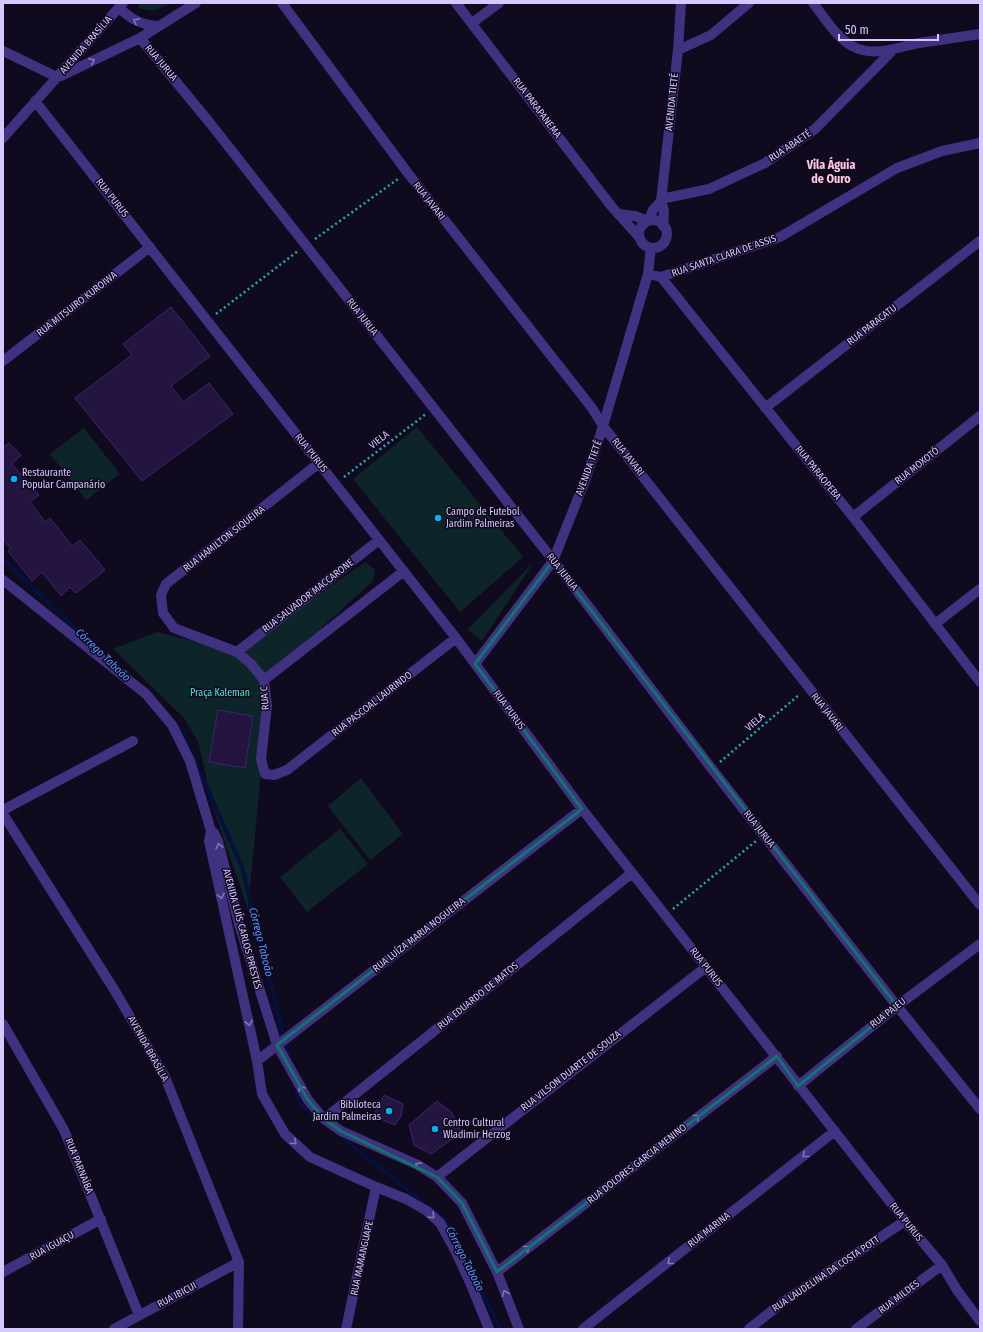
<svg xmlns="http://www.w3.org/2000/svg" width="983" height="1332" font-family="'Fira Sans Condensed',sans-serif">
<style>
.green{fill:#0d2528}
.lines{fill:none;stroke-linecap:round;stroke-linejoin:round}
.stream{stroke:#05103c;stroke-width:4}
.building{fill:#241440;stroke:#3e246e}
.path{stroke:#22a9b7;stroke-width:2.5;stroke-dasharray:2 3;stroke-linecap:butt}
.minor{stroke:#403181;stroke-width:10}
.oneway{stroke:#8474ba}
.marked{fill:none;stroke:#0f766e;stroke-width:3;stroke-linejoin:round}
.poi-dot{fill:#00b4f2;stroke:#100a1e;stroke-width:1.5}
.labels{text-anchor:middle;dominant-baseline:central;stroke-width:3;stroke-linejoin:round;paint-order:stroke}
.street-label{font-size:10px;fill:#d6c7ff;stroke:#100a1e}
.poi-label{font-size:10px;fill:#d6c7ff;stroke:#100a1e;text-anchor:start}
.park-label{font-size:10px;fill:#49e8d9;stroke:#100a1e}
.water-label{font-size:11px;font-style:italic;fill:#5596ff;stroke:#100a1e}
.quarter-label{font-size:12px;font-weight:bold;fill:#ffc9e3;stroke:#100a1e}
</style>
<rect width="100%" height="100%" fill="#100a1e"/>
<path class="green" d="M 141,3 L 171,3 L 153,11 L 138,8 Z
M 417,427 L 523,557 L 460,612 L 353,479 Z
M 84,428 L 120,474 L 86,500 L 50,454 Z
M 365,562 L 375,570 L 373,581 L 264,680 L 266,719 L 248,910 L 212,804 L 198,741 L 183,717 L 113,649 L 157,632 L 237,652 Z
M 534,562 L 482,641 L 467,630 Z
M 361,778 L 403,834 L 370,860 L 328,806 Z
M 340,829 L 368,864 L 307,912 L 280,877 Z"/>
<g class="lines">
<path class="stream" d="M 3,559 L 96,649
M 176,726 L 182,731 L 242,867 L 289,1058
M 295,1084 L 300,1104 L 319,1119
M 337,1133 L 445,1220 L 501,1329"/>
</g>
<path class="building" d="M 171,307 L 210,356 L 171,386 L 183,402 L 209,383 L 233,414 L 142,481 L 75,398 L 132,355 L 123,344 Z
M 9,443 L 21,455 L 12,464 L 39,495 L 30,502 L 45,522 L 50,518 L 72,546 L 80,540 L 105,570 L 76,593 L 70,587 L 61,596 L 42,572 L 32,581 L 8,551 L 11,549 L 3,539 L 3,448 Z
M 218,710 L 253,716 L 245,768 L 209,762 Z
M 384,1095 L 403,1104 L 401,1116 L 395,1125 L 373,1116 Z
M 437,1101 L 452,1113 L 462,1132 L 431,1154 L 414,1145 L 409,1125 Z"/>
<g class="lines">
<path class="path" d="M 315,239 L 398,179
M 216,314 L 298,251
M 344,477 L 426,414
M 720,762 L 800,694
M 673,909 L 756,841"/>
<path class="minor" d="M 282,3 L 407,172 L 592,408 L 603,426 L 980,905
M 456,3 L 612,207 L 640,238
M 813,3 C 824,17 836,37 852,46 C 873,58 898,47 919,43 C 939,40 960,37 980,34
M 119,8 C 131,19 140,24 156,26
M 472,23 L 499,3
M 140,38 L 210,123 L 567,578 L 712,769 L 897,1006 L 980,1109
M 678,50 L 711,35 L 749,3
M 3,51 L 57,77
M 61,76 L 140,38 L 196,3
M 35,101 L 456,638 L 582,809 L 905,1221 L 942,1265 L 957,1290 L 980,1321
M 3,138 L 123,3
M 661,199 L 709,189 L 765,163 L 815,129 L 892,51
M 618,214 L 635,216 L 648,221 L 653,210 L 661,201
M639 234a14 14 0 1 1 28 0a14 14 0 1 1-28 0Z
M 663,226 L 664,211 L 661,201 L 678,50 L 681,3
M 648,274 L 661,277 L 853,517 L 980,682
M 661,277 L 780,237 L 897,168 L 942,151 L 980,143
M 3,361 L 150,247
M 765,408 L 980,241
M 319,463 L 166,584 L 161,595 L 163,613 L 174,628 L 237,652 L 251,664 L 264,680 L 267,706 L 261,759 L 265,774 L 274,775 L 287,770 L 456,638
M 853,517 L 980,416
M 3,580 L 146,694 L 172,725 L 190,761 L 211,831 L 209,841 L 257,1061 L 262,1094 L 285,1134 L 310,1157 L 376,1187 L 406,1199 L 427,1211 L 440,1223 L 454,1248 L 472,1287 L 489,1329
M 935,624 L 980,589
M 237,652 L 379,540
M 475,664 L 553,561 L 586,478 L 603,426 L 648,274 L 651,248
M 264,680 L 404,571
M 3,810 L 133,741
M 3,814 L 115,991 L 165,1077 L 239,1262 L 238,1329
M 211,831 L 214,833 L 218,841 L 239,924 L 277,1045 L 308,1100 L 324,1119 L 341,1131 L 418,1165 L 437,1177 L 462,1203 L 497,1272 L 519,1329
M 3,1024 L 64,1130 L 139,1315
M 257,1061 L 582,809
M 798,1086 L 897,1006 L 980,944
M 324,1119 L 632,873
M 437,1177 L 706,967
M 3,1272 L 101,1219
M 497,1272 L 777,1056
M 114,1329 L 239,1262
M 346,1329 L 376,1187
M 583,1329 L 835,1131
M 749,1329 L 783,1302 L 905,1221
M 856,1329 L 942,1265"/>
</g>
<defs><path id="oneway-chevron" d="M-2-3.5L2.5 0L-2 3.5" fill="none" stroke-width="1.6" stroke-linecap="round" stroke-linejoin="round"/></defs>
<g class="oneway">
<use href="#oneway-chevron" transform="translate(136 21) rotate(-152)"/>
<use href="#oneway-chevron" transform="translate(92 61) rotate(-26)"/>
<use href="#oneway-chevron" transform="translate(219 846) rotate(-104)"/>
<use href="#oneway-chevron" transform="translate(221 896) rotate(78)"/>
<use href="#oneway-chevron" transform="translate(249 1023) rotate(78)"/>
<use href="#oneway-chevron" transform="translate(301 1088) rotate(-119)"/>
<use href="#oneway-chevron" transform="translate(697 1117) rotate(-38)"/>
<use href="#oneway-chevron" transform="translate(294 1142) rotate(42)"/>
<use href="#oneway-chevron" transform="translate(805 1155) rotate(142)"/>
<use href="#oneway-chevron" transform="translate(418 1165) rotate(-152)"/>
<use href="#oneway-chevron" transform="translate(432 1216) rotate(44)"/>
<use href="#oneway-chevron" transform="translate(527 1248) rotate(-38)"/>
<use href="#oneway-chevron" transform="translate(670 1262) rotate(142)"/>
<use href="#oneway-chevron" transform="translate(505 1293) rotate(-112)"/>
</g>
<path class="marked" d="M 553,561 L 897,1006 L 798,1086 L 777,1056 L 497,1272 L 462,1203 L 437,1177 L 341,1131 L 324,1119 L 308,1100 L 277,1045 L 582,809 L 475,664 Z"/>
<g class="poi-dot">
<circle cx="14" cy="479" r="4"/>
<circle cx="438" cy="518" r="4"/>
<circle cx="389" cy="1111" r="4"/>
<circle cx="435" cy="1129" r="4"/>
</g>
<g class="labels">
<g class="street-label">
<text transform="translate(86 45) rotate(-49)">AVENIDA BRASÍLIA</text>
<text transform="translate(161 63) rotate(50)">RUA JURUA</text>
<text transform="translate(672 102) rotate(-84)">AVENIDA TIETÊ</text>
<text transform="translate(537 108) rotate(53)">RUA PARAPANEMA</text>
<text transform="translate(790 146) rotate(-34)">RUA ABAETÉ</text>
<text transform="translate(112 198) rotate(52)">RUA PURUS</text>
<text transform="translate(429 201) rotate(52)">RUA JAVARI</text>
<text transform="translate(724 256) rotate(-19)">RUA SANTA CLARA DE ASSIS</text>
<text transform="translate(77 304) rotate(-38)">RUA MITSUIRO KUROIWA</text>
<text transform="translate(362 317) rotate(52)">RUA JURUA</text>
<text transform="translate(872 325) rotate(-38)">RUA PARACATU</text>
<text transform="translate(379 440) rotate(-38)">VIELA</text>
<text transform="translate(311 453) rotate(52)">RUA PURUS</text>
<text transform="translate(628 457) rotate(52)">RUA JAVARI</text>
<text transform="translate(917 466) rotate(-38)">RUA MOXOTÓ</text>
<text transform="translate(589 468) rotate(-70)">AVENIDA TIETÊ</text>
<text transform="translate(818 473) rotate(51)">RUA PARAOPEBA</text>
<text transform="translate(224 539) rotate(-38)">RUA HAMILTON SIQUEIRA</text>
<text transform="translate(562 572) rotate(52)">RUA JURUA</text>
<text transform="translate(308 596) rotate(-38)">RUA SALVADOR MACCARONE</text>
<text transform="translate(265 698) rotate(-94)">RUA C</text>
<text transform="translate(372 704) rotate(-38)">RUA PASCOAL LAURINDO</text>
<text transform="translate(509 710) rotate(54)">RUA PURUS</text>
<text transform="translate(827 712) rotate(52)">RUA JAVARI</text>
<text transform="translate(755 722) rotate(-41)">VIELA</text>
<text transform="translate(759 829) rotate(52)">RUA JURUA</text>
<text transform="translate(242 929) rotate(75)">AVENIDA LUÍS CARLOS PRESTES</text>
<text transform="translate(419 935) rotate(-38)">RUA LUÍZA MARIA NOGUEIRA</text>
<text transform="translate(706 967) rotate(52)">RUA PURUS</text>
<text transform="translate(478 996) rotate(-39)">RUA EDUARDO DE MATOS</text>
<text transform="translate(888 1013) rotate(-38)">RUA PAJEU</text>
<text transform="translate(148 1049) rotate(61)">AVENIDA BRASÍLIA</text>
<text transform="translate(571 1071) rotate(-38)">RUA VILSON DUARTE DE SOUZA</text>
<text transform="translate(637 1164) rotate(-38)">RUA DOLORES GARCIA MENINO</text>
<text transform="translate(79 1166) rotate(68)">RUA PARNAÍBA</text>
<text transform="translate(906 1222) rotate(51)">RUA PURUS</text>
<text transform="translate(709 1230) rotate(-38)">RUA MARINA</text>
<text transform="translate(52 1246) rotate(-29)">RUA IGUAÇU</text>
<text transform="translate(362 1258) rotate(-78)">RUA MAMANGUAPE</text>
<text transform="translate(826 1274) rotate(-34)">RUA LAUDELINA DA COSTA POTT</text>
<text transform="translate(177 1295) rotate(-28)">RUA IBICUI</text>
<text transform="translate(899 1297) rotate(-37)">RUA MILDES</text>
</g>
<g class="poi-label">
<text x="22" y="473">Restaurante<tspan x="22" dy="12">Popular Campanário</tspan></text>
<text x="446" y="512">Campo de Futebol<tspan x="446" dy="12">Jardim Palmeiras</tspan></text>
<text x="381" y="1105" text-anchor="end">Biblioteca<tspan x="381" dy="12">Jardim Palmeiras</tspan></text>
<text x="443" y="1123">Centro Cultural<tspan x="443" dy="12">Wladimir Herzog</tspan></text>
</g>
<g class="park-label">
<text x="220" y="693">Praça Kaleman</text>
</g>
<g class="water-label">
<text transform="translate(103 655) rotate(44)">Córrego Taboão</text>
<text transform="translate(261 942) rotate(76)">Córrego Taboão</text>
<text transform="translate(465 1259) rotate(63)">Córrego Taboão</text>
</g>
<g class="quarter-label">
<text x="831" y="165">Vila Águia<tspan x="831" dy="14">de Ouro</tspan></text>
</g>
</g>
<rect width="983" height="1332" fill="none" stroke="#d6c7ff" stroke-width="8"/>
<path d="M839 34v6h99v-6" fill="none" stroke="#d6c7ff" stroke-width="2"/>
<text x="845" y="34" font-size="12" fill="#d6c7ff" stroke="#100a1e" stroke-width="3" paint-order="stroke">50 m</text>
</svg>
